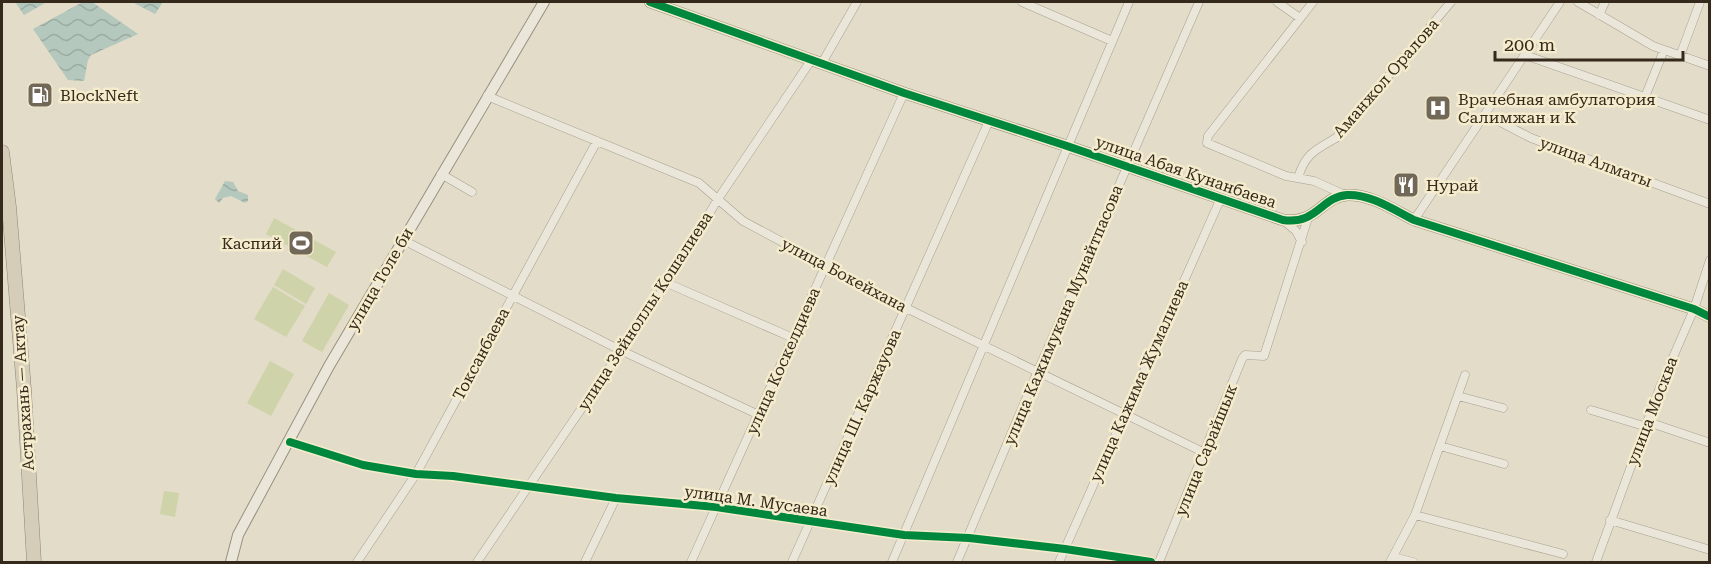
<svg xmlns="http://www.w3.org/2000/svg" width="1711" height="564" font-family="'Roboto Serif',serif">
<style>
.park{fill:#cfd3aa}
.water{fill:url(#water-waves)}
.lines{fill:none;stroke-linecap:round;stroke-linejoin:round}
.street-casing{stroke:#a7a092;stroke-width:9}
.secondary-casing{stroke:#969082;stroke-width:12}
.highway-casing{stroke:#8c8679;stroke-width:15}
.street{stroke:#eae6da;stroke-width:8}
.secondary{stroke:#eae6da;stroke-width:10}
.highway{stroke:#d6cdb9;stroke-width:14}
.cycleway-casing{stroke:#f5eccd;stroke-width:11}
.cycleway{stroke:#00873e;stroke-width:8}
.labels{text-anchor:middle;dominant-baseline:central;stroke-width:5;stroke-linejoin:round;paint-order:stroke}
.street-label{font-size:16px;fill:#34291b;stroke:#f5eccd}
.poi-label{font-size:16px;fill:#34291b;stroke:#f5eccd;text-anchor:start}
</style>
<defs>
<pattern id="water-waves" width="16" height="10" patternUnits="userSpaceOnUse" patternTransform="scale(1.5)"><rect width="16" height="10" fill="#b4c8bd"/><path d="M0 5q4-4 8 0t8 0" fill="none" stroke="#9baca2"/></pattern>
</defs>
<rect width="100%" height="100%" fill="#e2dcc8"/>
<path class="park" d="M 274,218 L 336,252 L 327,267 L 266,234 Z
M 283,269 L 315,288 L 306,304 L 274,285 Z
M 273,287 L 305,306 L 286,337 L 254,319 Z
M 329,293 L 349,305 L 322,352 L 302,341 Z
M 270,361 L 294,374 L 271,416 L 247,403 Z
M 164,491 L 179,493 L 175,517 L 160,514 Z"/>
<path class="water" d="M 15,2 L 47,2 L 24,15 Z
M 83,2 L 92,2 L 138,34 L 91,55 L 88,60 L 84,81 L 68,80 L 33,29 Z
M 132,2 L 163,2 L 155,14 Z
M 225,181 L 233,182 L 238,191 L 248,195 L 248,201 L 245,203 L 231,196 L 223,198 L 219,203 L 215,199 Z"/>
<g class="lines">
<g class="street-casing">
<path id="street" d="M 1022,2 L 1112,41
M 1277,2 L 1300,18
M 1313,2 L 1208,136 L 1207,143 L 1286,176 L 1314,181 L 1345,195
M 1578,2 L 1653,46 L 1710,66
M 1599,15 L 1605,2
M 1525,55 L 1710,120
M 1680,56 L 1700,2
M 822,63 L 857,2
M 487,96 L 699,183 L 743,221 L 906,308 L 1205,453
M 1645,97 L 1664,50
M 1485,114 L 1531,138 L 1710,204
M 441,174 L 472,192
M 1298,178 C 1305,154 1315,150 1336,138 L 1451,2
M 1414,220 L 1560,2
M 1284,221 L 1296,231 L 1302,242
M 403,240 L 620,350 L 759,415
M 667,283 L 793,338
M 1458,396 L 1503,408
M 1591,410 L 1647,427
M 1648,422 L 1710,443
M 290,442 L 363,465 L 416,474 L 453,476 L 616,498 L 716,507 L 904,535 L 969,538 L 1065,549 L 1151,562
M 1440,446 L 1504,464
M 1415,515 L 1563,554
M 1610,520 L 1710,550
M 1393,557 L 1413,562
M 357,562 L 416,474 L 597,141
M 477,562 L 667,283 L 718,199 L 812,59
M 585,562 L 616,498
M 691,562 L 904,93
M 792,562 L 989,121
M 892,562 L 1129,2
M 957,562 L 1037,373 L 1199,2
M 1059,562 L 1220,200
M 1159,562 L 1242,359 L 1245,355 L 1264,356 L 1308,218
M 1390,562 L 1415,515 L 1465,375
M 1596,562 L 1660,387 L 1694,309 L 1710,260"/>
</g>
<g class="secondary-casing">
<path id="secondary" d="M 650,2 L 904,93 L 1067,146 L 1283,220 C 1317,225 1321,197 1347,195 C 1371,194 1394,210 1414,220 L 1694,309 L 1710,317
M 231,562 L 238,535 L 329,366 L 544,2"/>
</g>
<g class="highway-casing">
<path id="highway" d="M 2,152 L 9,207 L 24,389 L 34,562"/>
</g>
<use href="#street" class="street"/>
<use href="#secondary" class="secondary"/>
<use href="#highway" class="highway"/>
<g class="cycleway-casing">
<path id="cycleway" d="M 650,2 L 904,93 L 1067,146 L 1283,220 C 1317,225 1321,197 1347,195 C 1371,194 1394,210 1414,220 L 1694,309 L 1710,317
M 290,442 L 363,465 L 416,474 L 453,476 L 616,498 L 716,507 L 904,535 L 969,538 L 1065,549 L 1151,562"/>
</g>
<use href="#cycleway" class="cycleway"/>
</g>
<defs>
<g id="fuel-square" transform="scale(1.35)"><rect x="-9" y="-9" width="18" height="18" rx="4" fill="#716858" stroke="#f5eccd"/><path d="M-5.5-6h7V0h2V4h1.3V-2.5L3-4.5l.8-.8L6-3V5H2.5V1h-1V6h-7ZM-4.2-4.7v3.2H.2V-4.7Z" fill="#fff"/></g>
<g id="hospital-square" transform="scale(1.35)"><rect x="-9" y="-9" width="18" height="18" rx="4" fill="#716858" stroke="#f5eccd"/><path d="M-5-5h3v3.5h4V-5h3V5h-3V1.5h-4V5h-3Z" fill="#fff"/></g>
<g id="restaurant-square" transform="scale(1.35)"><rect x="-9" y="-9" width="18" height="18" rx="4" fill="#716858" stroke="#f5eccd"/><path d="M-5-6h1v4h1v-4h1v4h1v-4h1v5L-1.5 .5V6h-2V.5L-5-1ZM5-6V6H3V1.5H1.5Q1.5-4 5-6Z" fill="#fff"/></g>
<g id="stadium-square" transform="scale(1.35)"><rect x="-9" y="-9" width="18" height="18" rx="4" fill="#716858" stroke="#f5eccd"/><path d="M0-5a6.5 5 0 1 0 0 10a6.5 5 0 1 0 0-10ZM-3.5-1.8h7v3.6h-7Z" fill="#fff"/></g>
</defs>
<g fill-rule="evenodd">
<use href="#fuel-square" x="40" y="95"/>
<use href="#hospital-square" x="1438" y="108"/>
<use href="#restaurant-square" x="1406" y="185"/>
<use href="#stadium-square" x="301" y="243"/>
</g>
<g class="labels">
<g class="street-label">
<text transform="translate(1386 78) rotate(-49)">Аманжол Оралова</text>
<text transform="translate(1596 162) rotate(20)">улица Алматы</text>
<text transform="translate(1186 172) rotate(19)">улица Абая Кунанбаева</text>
<text transform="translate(844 275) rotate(28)">улица Бокейхана</text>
<text transform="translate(380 279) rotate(-60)">улица Толе би</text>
<text transform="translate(645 311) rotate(-57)">улица Зейноллы Кошалиева</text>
<text transform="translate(1063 315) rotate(-67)">улица Кажимукана Мунайтпасова</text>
<text transform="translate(481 354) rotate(-62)">Токсанбаева</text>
<text transform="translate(783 361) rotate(-66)">улица Коскелдиева</text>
<text transform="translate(1139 381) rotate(-66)">улица Кажима Жумалиева</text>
<text transform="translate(23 393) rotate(-94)">Астрахань — Актау</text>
<text transform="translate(862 407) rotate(-66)">улица Ш. Каржауова</text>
<text transform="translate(1652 411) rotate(-69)">улица Москва</text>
<text transform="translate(1206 450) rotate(-68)">улица Сарайшык</text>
<text transform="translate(756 501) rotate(8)">улица М. Мусаева</text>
</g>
<g class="poi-label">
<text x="60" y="95">BlockNeft</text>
<text x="1458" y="99">Врачебная амбулатория<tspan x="1458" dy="18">Салимжан и К</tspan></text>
<text x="1426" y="185">Нурай</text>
<text x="282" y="243" text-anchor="end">Каспий</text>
</g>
</g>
<rect width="1711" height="564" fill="none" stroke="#34291b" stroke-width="6"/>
<path d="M1495 51v9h188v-9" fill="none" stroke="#34291b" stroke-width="3"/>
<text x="1504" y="51" font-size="18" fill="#34291b" stroke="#f5eccd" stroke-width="4.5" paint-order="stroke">200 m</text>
</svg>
